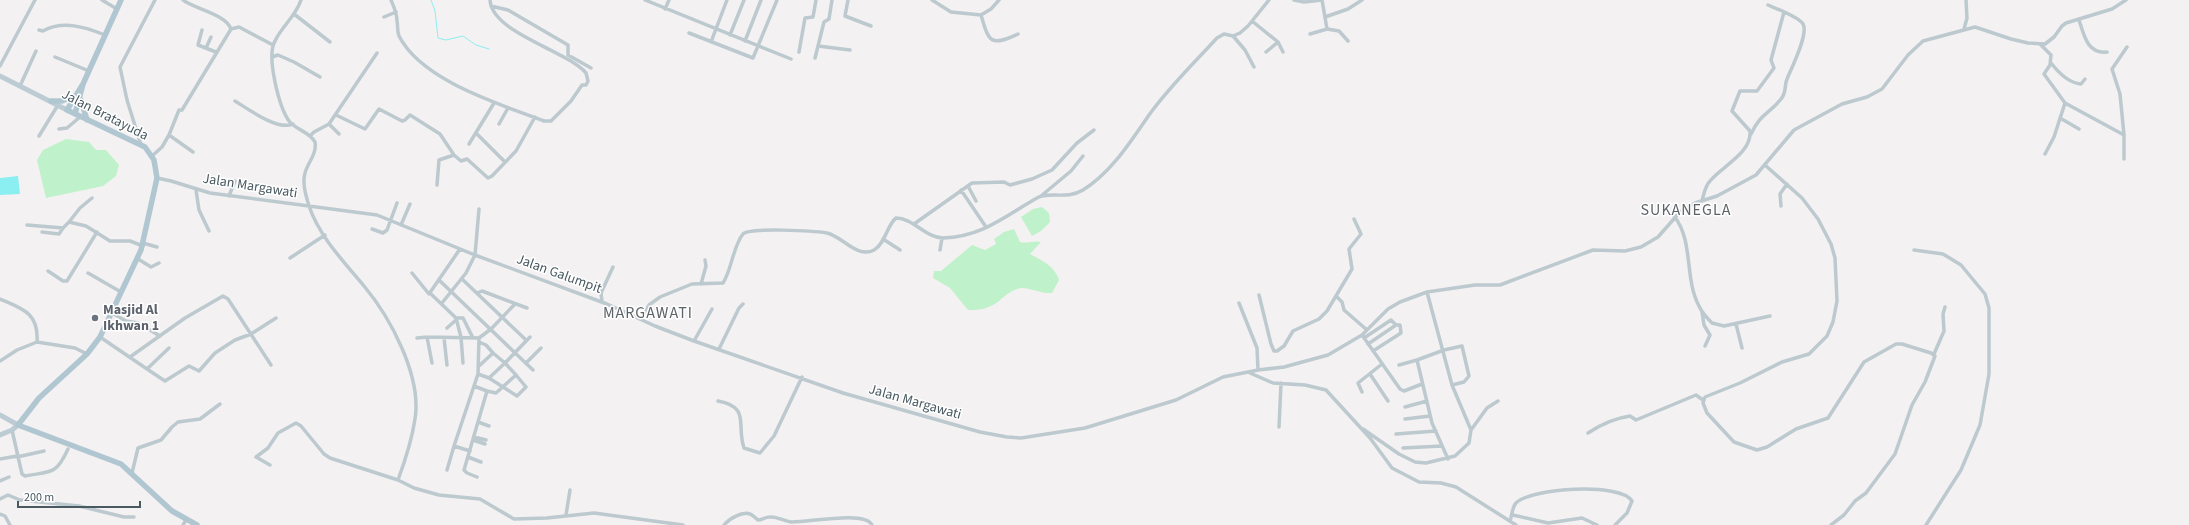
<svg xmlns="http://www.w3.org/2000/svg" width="2189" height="525" font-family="'Source Sans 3',sans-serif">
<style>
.green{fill:#bff2ca}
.water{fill:#8beef1}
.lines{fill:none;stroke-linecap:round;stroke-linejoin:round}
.stream{stroke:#8beef1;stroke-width:1}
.street{stroke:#bcc9ce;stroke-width:3.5}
.secondary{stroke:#bdccd4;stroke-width:5}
.primary{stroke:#b0c7d1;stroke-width:5.5}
.worship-dot{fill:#6b7280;stroke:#fff;stroke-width:1.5}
.labels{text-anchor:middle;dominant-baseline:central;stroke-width:3;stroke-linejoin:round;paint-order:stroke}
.street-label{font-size:14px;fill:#485960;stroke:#fff}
.worship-label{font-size:14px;font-weight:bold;fill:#5b616d;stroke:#fff;text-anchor:start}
.quarter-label{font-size:16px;letter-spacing:1px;fill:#5d6367;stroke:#fff}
</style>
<rect width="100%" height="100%" fill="#f4f1f2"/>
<path class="green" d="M 66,139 L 89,142 L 96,150 L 106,150 L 119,165 L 116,176 L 103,186 L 46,198 L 37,160 L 43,150 Z
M 1042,207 L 1049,213 L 1050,222 L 1041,231 L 1032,236 L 1021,217 L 1033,209 Z
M 1014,229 L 1020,242 C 1028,244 1034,240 1041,242 L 1030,254 C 1041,260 1055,266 1059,280 L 1052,293 C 1042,294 1027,287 1022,288 C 1001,291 1000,312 968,310 L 950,288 L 933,278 L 934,271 L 941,271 L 972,245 L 985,250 L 996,244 L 994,239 L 1004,232 Z"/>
<path class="water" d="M 18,176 L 20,194 L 0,195 L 0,178 Z"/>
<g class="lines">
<path class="stream" d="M 431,0 L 435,11 L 438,38 L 446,40 L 463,36 L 476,45 L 489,49"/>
<path class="street" d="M 102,0 L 117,9
M 183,0 C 194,9 226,14 231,29
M 301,0 C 296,16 282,26 275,41 C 266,56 279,107 289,121 C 296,130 310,132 315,142 C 317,154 308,162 305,173 C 302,183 306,196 309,206 C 319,236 344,262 364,286 C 390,317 422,376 415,419 C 412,439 405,461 398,480
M 391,0 C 394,7 397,13 397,21 C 398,26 397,31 399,36 C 422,81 500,104 544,121 L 551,121 L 571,101 L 582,85 L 586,85 L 588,81 L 586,73 C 566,50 492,33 490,0
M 645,0 L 791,59
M 848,0 L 845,16 L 871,26
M 932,0 L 951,12 L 981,15 C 989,42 990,47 1018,34
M 1294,0 L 1304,2 L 1322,0
M 491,6 L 508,10 L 568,45 L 568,55 L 591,68
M 665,9 L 669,0
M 294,14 L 330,42
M 981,15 L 991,9 L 999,0
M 384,17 L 396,12
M 1325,17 L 1348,9 L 1362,0
M 2079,20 C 2084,35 2087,54 2107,52
M 1252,21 L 1278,42 L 1283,52
M 1327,29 L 1339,31 L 1348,41
M 1964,29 L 1967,18 L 1966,0
M 39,30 L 43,31 C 63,20 85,27 105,35
M 202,30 L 198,45 L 216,52
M 689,33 L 753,58 L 777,0
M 1310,34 L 1327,29 L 1322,0
M 730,35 L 744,0
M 1233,36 L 1245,50 L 1254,67
M 745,41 L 761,0
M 711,42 L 727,0
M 2040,44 L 2051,55 L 2050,65 L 2044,74 L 2065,103 L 2124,135
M 818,46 L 850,50
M 206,48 L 211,37
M 799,52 L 805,18 L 813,17 L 816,0
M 1266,52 L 1278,42
M 55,57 L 89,71
M 272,57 L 278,55 L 294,62 L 320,77
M 815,58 L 824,22 L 829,19 L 832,0
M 2051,63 C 2058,72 2068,83 2081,84 L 2085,79
M 0,66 L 35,0
M 20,86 L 36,51
M 235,101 C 248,109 278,131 293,124
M 336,115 L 365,129 L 379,109 L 402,121 L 405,120 L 410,115 L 440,134 L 454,155
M 2060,118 L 2079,129
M 329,124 L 377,53
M 499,124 L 508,108
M 59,129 L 67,128 L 80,117
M 476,133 L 505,162
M 1751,134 C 1761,113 1769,114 1781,99 C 1787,92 1784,86 1787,79 C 1791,69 1809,34 1803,24 C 1799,17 1775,8 1768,5
M 169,135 L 179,110 L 182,110 L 231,29 L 239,27 L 273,45
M 39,136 L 58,105
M 310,136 L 314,132 L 329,124 L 339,134
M 469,144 L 494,103
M 141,145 L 127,100 L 120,67 L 155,0
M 2045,154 L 2054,137 L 2065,103
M 152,156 L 162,147 L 169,135 L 193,152
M 2124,159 L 2124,135 L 2120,94 L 2112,69 L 2127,47
M 1766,166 L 1802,198 L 1818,219 L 1831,244 L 1835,258 L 1837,301 L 1833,322 L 1827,336 L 1809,354 L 1782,362 L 1740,383 L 1705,397 L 1703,403 L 1707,413 L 1734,442 L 1757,450 L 1767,447 L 1796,429 L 1828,418 L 1864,362 L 1896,344 L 1902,344 L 1931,353 L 1935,356 L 1925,382 L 1912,405 L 1895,454 L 1866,493 L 1855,501 L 1844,515 L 1831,525
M 157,178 L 171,181 L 210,193 L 377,215 L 475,255 L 607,304 L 655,326 L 694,341 L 843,393 L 980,432 L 1007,437 L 1021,438 L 1085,428 L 1176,400 L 1223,377 L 1258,370 L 1284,367 L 1328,355 L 1362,335 L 1388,309 L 1400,302 L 1427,292 L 1475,285 L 1500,285 L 1593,250 L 1625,251 L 1641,247 L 1658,237 L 1680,212 L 1695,203 L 1717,196 L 1756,175 L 1794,130 L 1842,104 L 1867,97 L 1882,89 L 1908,55 L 1923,41 L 1975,27 L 2011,39 L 2028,43 L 2045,44 L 2054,37 L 2062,26 L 2066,23 L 2112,9 L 2126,0
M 437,185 L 439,160 L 454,155 L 461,161 L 467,159 L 488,178 L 492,176 L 516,151 L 535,117
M 968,186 L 976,201
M 196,190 L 199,210 L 209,231
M 961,190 L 986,227
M 229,196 L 235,181
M 1041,196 L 1071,171 L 1083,156
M 92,198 L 80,208 L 69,222 L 86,226 L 110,241 L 130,241 L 143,246
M 1702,201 C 1704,194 1705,186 1710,181 C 1722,166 1752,153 1750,131 L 1732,111 L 1740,91 L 1757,91 L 1774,68 L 1771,60 L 1784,12
M 1781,206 L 1780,194 L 1787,184
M 1674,216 C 1694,241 1684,278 1699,306 C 1702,313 1707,318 1712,323 L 1724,326 L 1770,316
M 914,224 L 972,183 L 1004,182 L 1010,185 L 1032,179 L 1052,170 L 1077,143 L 1094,130
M 27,225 L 63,228 L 69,222
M 401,225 L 410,204
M 372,229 L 383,233 L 387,230 L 397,203
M 42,232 L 59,234 L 63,228
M 883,239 L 900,250
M 143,243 L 157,247
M 940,250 L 942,238
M 1914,250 L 1943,254 L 1961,265 L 1985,294 L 1989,308 L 1989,374 L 1980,425 L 1961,470 L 1926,525
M 290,258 L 325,235
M 138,259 L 151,267 L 159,263
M 48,271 L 63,281 L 67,281 L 97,232
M 88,273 L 121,292
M 412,273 L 429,294 L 460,249
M 462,279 L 526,340
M 439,280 L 533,370
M 701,284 L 706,266 L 705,260
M 430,293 L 456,318 L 461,337 L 463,363
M 477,293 L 482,291 L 527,308
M 1259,295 L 1271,344 L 1274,351 L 1277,351 L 1284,346 L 1293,331 L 1319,319 L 1327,311 L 1352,269 L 1349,249 L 1361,234 L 1354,219
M 1337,297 L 1342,302 L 1344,310 L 1367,330
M 0,299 C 23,309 39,313 37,342
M 602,302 L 601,293 L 613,267
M 442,303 L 466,273 L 475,255 L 479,209
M 1239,303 L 1257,348 L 1258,370
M 1702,312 L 1704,325 L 1710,335 L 1705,346
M 112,313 L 126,321 L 138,323 L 160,336
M 456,318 L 463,318 L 473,338
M 641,319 L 649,305 L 660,297 L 692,284 L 723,283 C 732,269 733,246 743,234 C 749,227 815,231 827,233 C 842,236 857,259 874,250 C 885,244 887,225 896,218 C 913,218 926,238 943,238 C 982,237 1005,216 1037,198 C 1048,191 1067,200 1083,190 C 1111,173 1131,141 1149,115 C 1169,87 1194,63 1217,38 L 1224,34 L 1233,36 L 1240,33 L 1248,26 L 1269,0
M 1736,324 L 1742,348
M 447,328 L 456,320
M 1362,335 L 1400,389 L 1404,391 L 1422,384
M 100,337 L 147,369 L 169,348
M 417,338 L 427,337
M 444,338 L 447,365
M 1364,338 L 1391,320 L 1396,325
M 694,341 L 712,309
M 479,342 L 486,345 L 493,353
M 1368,344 L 1396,325 L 1400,325 L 1401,333 L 1373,351
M 719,349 L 739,308 L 743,304
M 1934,354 L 1944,331 L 1943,314 L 1945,307
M 130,357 L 185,318 L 223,296 L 228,299 L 271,365
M 0,361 L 17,350 L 37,342 L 75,348 L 87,354
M 432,363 L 427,337 L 479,338 L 491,329 L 515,304
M 526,363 L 541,348
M 1399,365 L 1417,360
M 479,366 L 493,353 L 505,363 L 489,378 L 517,396 L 526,387 L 516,375
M 147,369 L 165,381 L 189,366 L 199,371 L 215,353 L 235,340 L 251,334 L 276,318
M 1250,373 L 1273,383 L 1305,385 L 1326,390 L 1370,438 L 1392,468 L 1419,482 L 1441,483 L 1456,487 L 1516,525
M 478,374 L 489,378
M 1370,374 L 1388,401
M 487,391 L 496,393 L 516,375 L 505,363 L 530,337
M 1362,392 L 1358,383 L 1382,364
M 718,401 C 751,407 736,425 744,448 L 760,453 L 774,436 L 802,377
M 1405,407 L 1427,401
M 1405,419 L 1430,416
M 478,422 L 489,426
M 1279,427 L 1281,383
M 1363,429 L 1399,454 L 1415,462 L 1426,463 L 1455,456 L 1469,443 L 1471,430 L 1452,385 L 1427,292
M 12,430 L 22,474 L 25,476 C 52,471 56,475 68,449
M 1471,430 L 1487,408 L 1498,401
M 1588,433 C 1600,425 1616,418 1630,416 L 1636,420 L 1696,395 L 1703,400
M 1396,434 L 1436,431
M 474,437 L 486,440
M 473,440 L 485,444
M 1403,448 L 1442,446
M 470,451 L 454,446 L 474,386
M 17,457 L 44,451
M 468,457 L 481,462
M 0,459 L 17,456
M 1448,459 L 1432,423 L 1417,360 L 1444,350 L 1462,346 L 1469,376 L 1464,382 L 1452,385
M 270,465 L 256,457 L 268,448 L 278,433 L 296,423 L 301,426 L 324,454 L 330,458 L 398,480 L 414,488 L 439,495 L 480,499 L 514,519 L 547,518 L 594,513 L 683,525
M 447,470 L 454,446
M 132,473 L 138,448 L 161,440 L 172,427 L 178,422 L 200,419 L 220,404
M 477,477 L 467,473 L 464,470 L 487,391 L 474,386 L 478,374 L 479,338
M 0,481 L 9,477
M 0,499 L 8,495 L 20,500 L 79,506 L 124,517 L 134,517
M 0,514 L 5,516 L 10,525
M 566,515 L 570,490
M 1513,515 L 1548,523 L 1582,518 L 1597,525
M 1510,521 C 1512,516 1512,507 1516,503 C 1530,488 1621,482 1632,501 L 1627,513 L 1615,525
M 183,525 L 186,520
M 724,525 C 729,519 742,511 750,514 C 753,515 755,518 758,520 C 762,520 765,517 770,517 C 776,516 784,521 791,522 C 806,523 865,510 872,525"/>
<path class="secondary" d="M 0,76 L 67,110
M 0,415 L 18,425 L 12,430 L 0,435"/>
<path class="primary" d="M 121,0 L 83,84 L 67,110 L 145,147 L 154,160 L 157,178 L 141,250 L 100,337 L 87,354 L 39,398 L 18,425 L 121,464 L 172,511 L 197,525
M 81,100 L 87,120
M 51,101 L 62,101 L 75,96
M 75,114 L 83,84"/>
</g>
<circle class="worship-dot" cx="95" cy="318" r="4"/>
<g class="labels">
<g class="street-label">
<text transform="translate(105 115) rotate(27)">Jalan Bratayuda</text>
<text transform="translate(250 186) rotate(9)">Jalan Margawati</text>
<text transform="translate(559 274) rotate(20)">Jalan Galumpit</text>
<text transform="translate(915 402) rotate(16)">Jalan Margawati</text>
</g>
<g class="worship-label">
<text x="103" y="310">Masjid Al<tspan x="103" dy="16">Ikhwan 1</tspan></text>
</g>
<g class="quarter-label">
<text x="1686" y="210">SUKANEGLA</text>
<text x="648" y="313">MARGAWATI</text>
</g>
</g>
<path d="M18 501v6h122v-6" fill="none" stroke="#485960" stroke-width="2"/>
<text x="24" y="501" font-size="12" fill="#485960" stroke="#ffffff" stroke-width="3" paint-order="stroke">200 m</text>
</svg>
